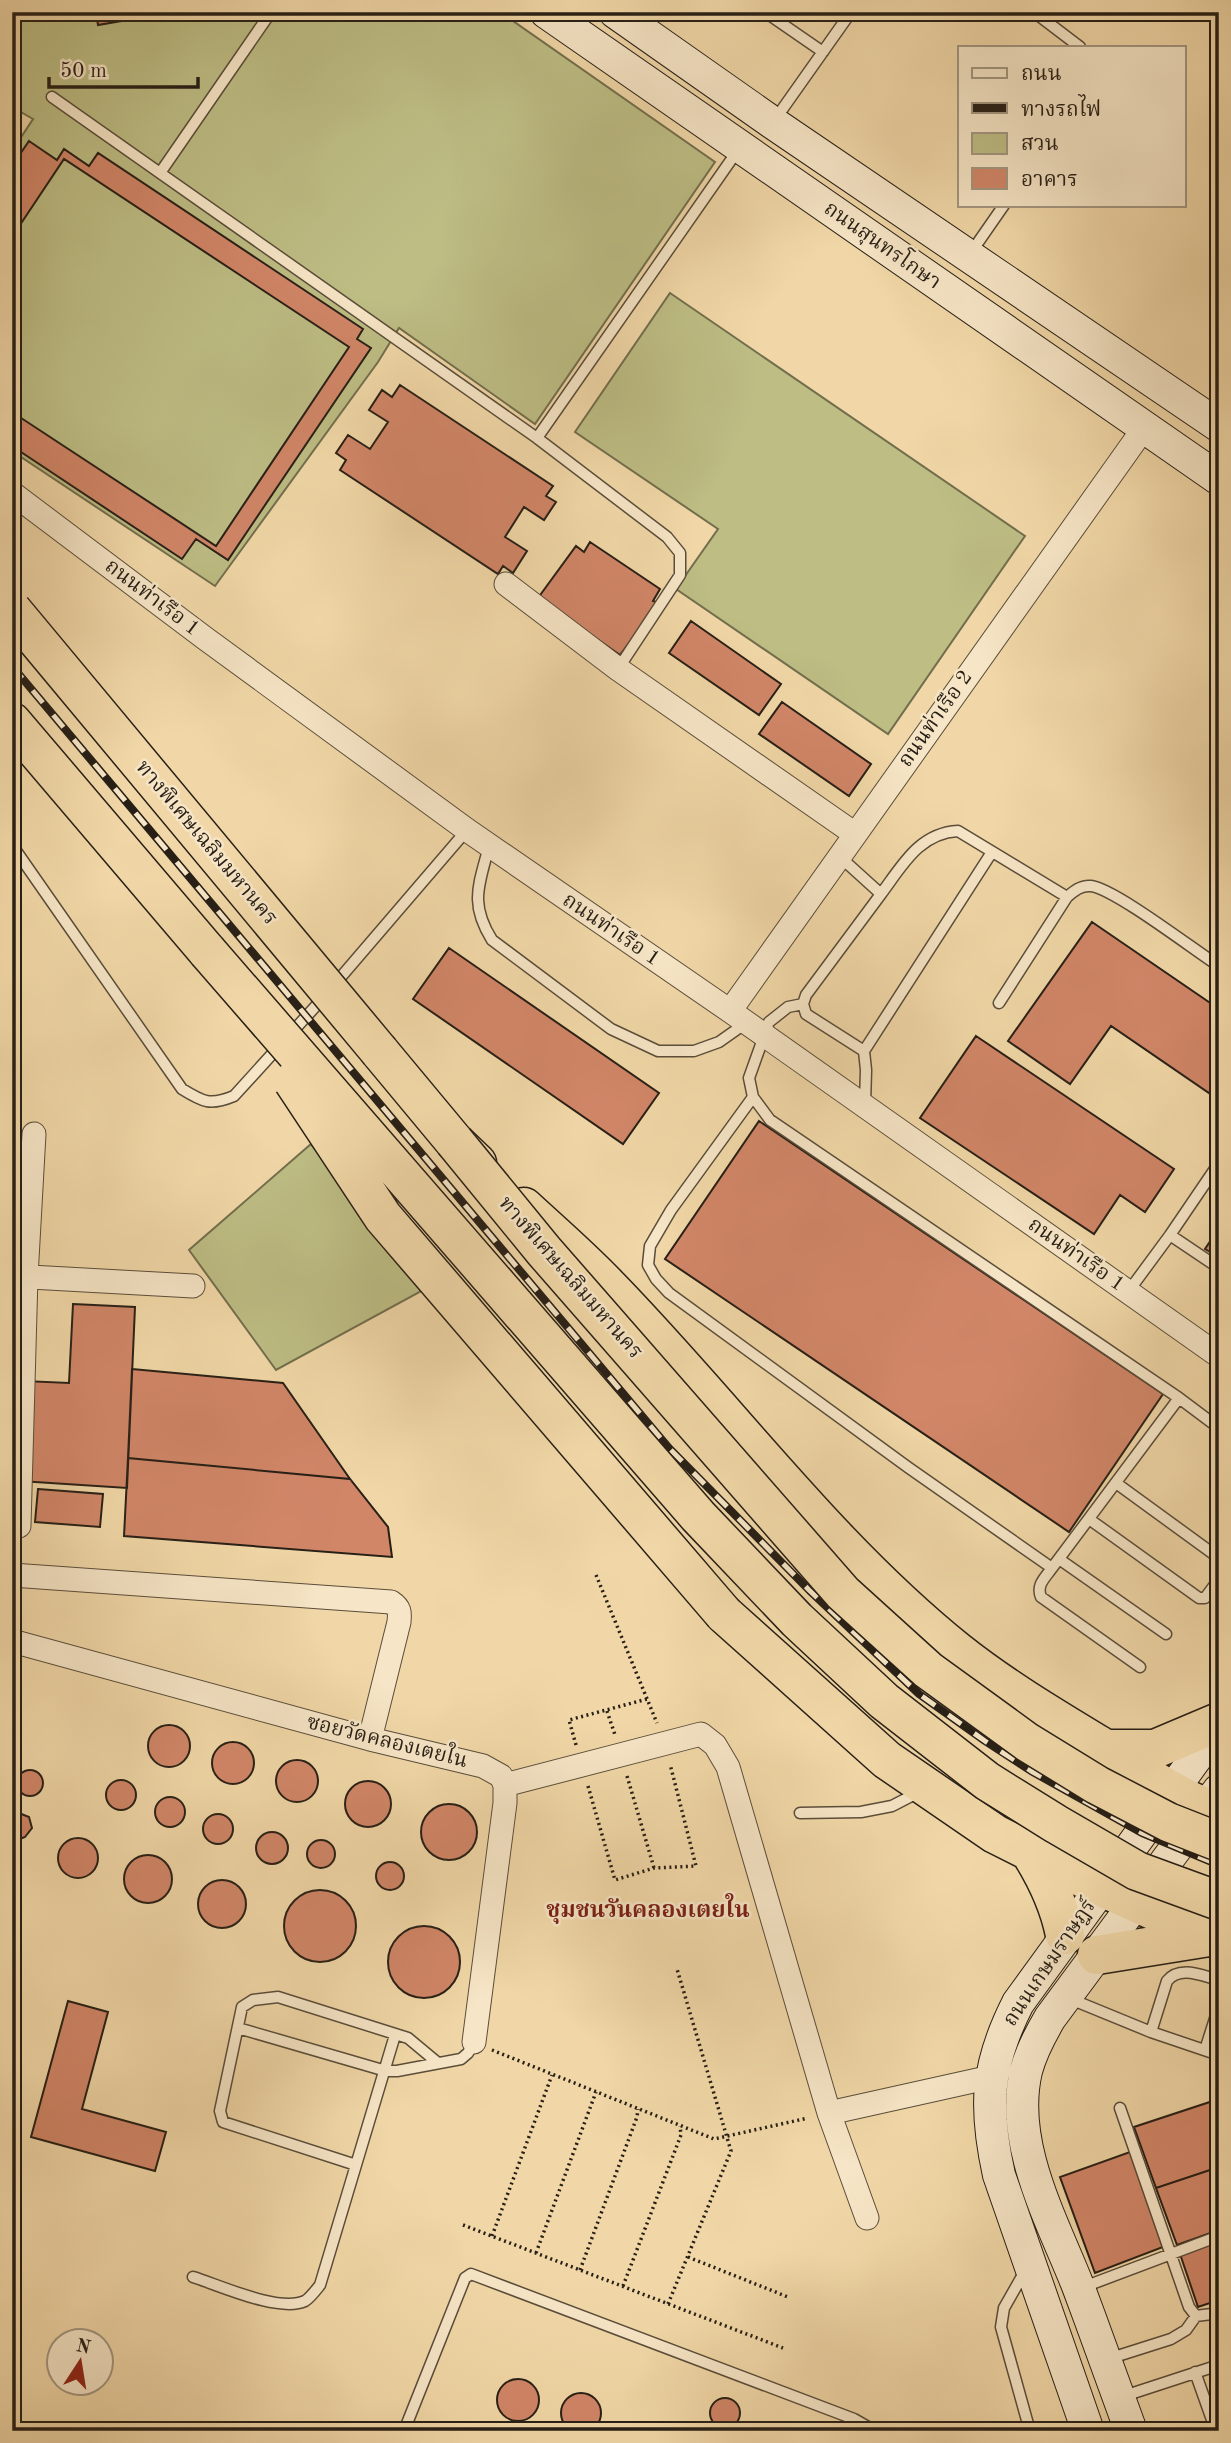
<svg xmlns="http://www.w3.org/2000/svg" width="1231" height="2443" font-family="'Old Standard TT','Noto Serif Thai',serif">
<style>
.green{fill:#bdbd84;stroke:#726e4d;stroke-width:2}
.building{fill:#d18668;stroke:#271f16;stroke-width:2}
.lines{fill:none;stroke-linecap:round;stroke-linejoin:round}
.lane-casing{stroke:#5a4d3a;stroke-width:13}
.street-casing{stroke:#5a4d3a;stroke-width:25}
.secondary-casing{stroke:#271f16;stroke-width:34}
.highway-casing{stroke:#271f16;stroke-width:41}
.path{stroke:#271f16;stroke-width:3.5;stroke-dasharray:2 3.5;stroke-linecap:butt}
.lane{stroke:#f6e5c6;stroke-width:10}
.street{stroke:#f6e5c6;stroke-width:23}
.secondary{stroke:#f6e5c6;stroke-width:32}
.highway{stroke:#f1d7a7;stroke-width:38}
.rail-casing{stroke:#271f16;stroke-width:8}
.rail{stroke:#f6e5c6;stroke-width:5;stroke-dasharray:16;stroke-linecap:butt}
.highway-bridge-casing{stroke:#271f16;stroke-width:41;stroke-linecap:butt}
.highway-bridge{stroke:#f1d7a7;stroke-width:38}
.labels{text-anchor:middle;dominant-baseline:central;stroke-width:5;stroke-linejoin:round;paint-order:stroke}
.street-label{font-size:21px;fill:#271f16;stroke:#f6e5c6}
.neighbourhood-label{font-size:23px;font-weight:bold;fill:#7a1f14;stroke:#f6e5c6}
</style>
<rect width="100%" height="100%" fill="#f1d7a7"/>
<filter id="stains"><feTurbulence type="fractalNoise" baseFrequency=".00286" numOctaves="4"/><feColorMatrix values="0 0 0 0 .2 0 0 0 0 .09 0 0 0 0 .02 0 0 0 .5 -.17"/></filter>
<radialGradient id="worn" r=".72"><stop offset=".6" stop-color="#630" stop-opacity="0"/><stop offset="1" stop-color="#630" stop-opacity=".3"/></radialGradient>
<path class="green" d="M 12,12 L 500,12 L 715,162 L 535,424 L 399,328 L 378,362 L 215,586 L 12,451 L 12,151 L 33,119 L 12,107 Z
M 670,293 L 1025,536 L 888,734 L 676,589 L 718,529 L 575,432 Z
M 311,1144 L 427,1288 L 276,1370 L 189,1250 Z"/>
<path class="building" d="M 96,12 L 174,12 L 98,25 Z
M 12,129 L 21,135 L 12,148 Z
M 29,141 L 57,160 L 64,149 L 89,166 L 98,153 L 363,329 L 357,339 L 371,348 L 228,560 L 196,539 L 182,559 L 12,446 L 12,412 L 216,546 L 349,347 L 64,159 L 12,237 L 12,166 Z
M 400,385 L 553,486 L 546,496 L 556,502 L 544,520 L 524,507 L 505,537 L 527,551 L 513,573 L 503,566 L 498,574 L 340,470 L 346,460 L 336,453 L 348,435 L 370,449 L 388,422 L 369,410 L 382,390 L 392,397 Z
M 590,542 L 660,589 L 653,601 L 659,603 L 620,655 L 538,598 L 576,546 L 584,552 Z
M 691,621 L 781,684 L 759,715 L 669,653 Z
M 782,702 L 871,764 L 849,796 L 759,734 Z
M 1092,922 L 1219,1009 L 1219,1079 L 1209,1093 L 1111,1026 L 1070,1084 L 1008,1041 Z
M 449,948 L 659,1093 L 623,1144 L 413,999 Z
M 976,1036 L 1174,1169 L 1145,1212 L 1120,1195 L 1094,1234 L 920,1118 Z
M 759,1121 L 1163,1394 L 1069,1532 L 665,1259 Z
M 1219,1228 L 1219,1257 L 1205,1249 Z
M 73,1304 L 135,1307 L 127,1488 L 20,1481 L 24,1381 L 69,1383 Z
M 132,1369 L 283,1383 L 350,1479 L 128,1458 Z
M 128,1458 L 350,1479 L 388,1527 L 392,1557 L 124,1536 Z
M 38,1489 L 103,1494 L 100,1527 L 35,1522 Z
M148 1746a21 21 0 1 1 42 0a21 21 0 1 1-42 0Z
M212 1763a21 21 0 1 1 42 0a21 21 0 1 1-42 0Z
M276 1781a21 21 0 1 1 42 0a21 21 0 1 1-42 0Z
M17 1783a13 13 0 1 1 26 0a13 13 0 1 1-26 0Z
M106 1795a15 15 0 1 1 30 0a15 15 0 1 1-30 0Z
M345 1804a23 23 0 1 1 46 0a23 23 0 1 1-46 0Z
M155 1812a15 15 0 1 1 30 0a15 15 0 1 1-30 0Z
M421 1832a28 28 0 1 1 56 0a28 28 0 1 1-56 0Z
M 19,1813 L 29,1817 L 32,1828 L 25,1837 L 20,1839 L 12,1837 L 12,1815 Z
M203 1829a15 15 0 1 1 30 0a15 15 0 1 1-30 0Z
M256 1848a16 16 0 1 1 32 0a16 16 0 1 1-32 0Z
M58 1858a20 20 0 1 1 40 0a20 20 0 1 1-40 0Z
M307 1854a14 14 0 1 1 28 0a14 14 0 1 1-28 0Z
M124 1879a24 24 0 1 1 48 0a24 24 0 1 1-48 0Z
M376 1876a14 14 0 1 1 28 0a14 14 0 1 1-28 0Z
M11.5 1875a4.5 4.5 0 1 1 9 0a4.5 4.5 0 1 1-9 0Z
M198 1904a24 24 0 1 1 48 0a24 24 0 1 1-48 0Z
M 12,1889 L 17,1895 L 16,1903 L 12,1905 Z
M284 1926a36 36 0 1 1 72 0a36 36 0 1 1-72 0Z
M388 1962a36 36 0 1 1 72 0a36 36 0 1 1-72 0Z
M 12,1984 L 17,1985 L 12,2006 Z
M 68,2001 L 108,2012 L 82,2109 L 166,2132 L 155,2171 L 31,2137 Z
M 1219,2099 L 1219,2167 L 1156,2188 L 1134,2127 Z
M 1130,2152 L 1163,2247 L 1095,2273 L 1060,2177 Z
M 1219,2167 L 1219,2230 L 1177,2245 L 1156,2188 Z
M 1219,2241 L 1219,2300 L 1198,2307 L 1180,2254 Z
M497 2400a21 21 0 1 1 42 0a21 21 0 1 1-42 0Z
M561 2413a20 20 0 1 1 40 0a20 20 0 1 1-40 0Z
M710 2413a15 15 0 1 1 30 0a15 15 0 1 1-30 0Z
M 772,2422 L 781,2424 L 789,2431 L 755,2431 L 763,2424 Z"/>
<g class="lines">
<g class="lane-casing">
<path id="lane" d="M 271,12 L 160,173 L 537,438 L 667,537 L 680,553 L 680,575 L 618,669
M 765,12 L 823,52
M 1034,12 L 1080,47
M 52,97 L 160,173
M 774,121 L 851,12
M 970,254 L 1004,205
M 537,438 L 738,150
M 12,845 L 182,1089 C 203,1102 210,1106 234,1096 L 324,997
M 489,846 C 479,885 469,903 492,940 L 611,1029 L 658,1051 L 694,1051 L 719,1042 L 746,1023
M 839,856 L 881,894 L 806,995 L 803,1004 L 806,1014 L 864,1051 L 992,852
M 881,894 C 902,866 919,833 958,831 L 1067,897
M 334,985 L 467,830
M 999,1003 L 1067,897 C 1074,891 1081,885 1091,886 C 1115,889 1194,950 1219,966
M 803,1004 L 788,1007 L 769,1022 L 749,1078 L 753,1097 L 770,1120 L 1179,1398 L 1219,1428
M 864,1051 L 866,1070 L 865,1104
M 753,1097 L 671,1210 L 650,1246 L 648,1265 L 656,1279 L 669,1293 L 909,1468 L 1052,1568 L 1179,1398
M 1170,1235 L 1219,1268
M 1128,1292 L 1170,1235 L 1219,1163
M 1116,1483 L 1219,1558
M 1089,1519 L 1199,1598 L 1205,1598 L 1219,1579
M 1059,1559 L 1166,1634
M 1052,1568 C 1045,1578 1036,1585 1041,1597 L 1140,1667
M 800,1813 L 861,1812 L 892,1806 L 919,1792
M 1068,1998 L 1151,2032 L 1219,2055
M 238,2028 L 386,2071 L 397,2071 L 461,2059 L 468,2053 L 474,2042
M 1151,2032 L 1167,1981 C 1180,1965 1202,1976 1219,1980
M 1205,2050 L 1219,2006
M 1120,2108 L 1189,2307 L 1196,2316 L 1219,2313
M 356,2165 L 223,2122 L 220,2111 L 242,2007 L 253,2000 L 278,1997 L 408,2038 L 438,2063
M 1025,2271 L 1004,2308 L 1001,2327 L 1028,2424 L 1033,2431
M 193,2277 C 219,2285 279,2313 305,2301 C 310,2298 316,2290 320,2285 L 395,2035
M 1081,2288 L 1219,2236
M 1108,2359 L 1171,2339 L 1186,2330 L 1196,2316
M 1195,2372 L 1216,2431
M 1121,2397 L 1219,2365
M 404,2431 L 465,2278 L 471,2274 L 854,2419 L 875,2431"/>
</g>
<g class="street-casing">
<path id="street" d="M 12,493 L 206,639 L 467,830 L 730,1011 L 1219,1356
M 506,584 L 618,669 L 855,834
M 730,1011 L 1144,428
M 12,1276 L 193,1286
M 19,1526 L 26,1277 L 34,1134
M 12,1575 L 391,1602 C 400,1608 400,1612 399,1622 L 370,1739
M 12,1641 L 370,1739 L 483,1766 L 501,1776 L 505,1785 L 505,1803 L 474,2042
M 505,1785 L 701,1734 L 715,1745 L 728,1767 L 829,2113 L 991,2077
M 829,2113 L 867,2218"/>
</g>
<g class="secondary-casing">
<path id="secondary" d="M 546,12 L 1219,479
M 615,12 L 773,123 L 1219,426
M 1088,2431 L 999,2175 C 984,2107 986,2066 1018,2003 L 1219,1726
M 1131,2431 C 1113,2382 1096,2334 1078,2286 C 1052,2220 1009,2144 1026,2071 C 1031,2052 1040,2035 1050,2018 L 1219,1790"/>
</g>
<g class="highway-casing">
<path id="highway" d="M 12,722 L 207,951
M 380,1052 L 454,1141 L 477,1163
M 524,1207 C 551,1232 580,1257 605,1283 C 724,1404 824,1544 957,1651 C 1001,1686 1051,1716 1099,1745 C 1137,1768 1176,1799 1219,1812
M 724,1614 L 887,1760 L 995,1834 L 1101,1887 L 1219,1940
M 1105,1749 L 1155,1749 L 1219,1722
M 1030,1852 C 1047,1879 1059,1904 1065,1935
M 1097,1955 L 1209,1937"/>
</g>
<path class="path" d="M 596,1575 L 657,1723
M 607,1711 L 615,1735
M 576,1745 L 569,1720 L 647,1699
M 627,1776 L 654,1868
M 588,1786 L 615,1880 L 654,1868 L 696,1866 L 670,1764
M 492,2050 L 714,2139 L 808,2118
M 463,2225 L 783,2348
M 492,2236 L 552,2075
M 536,2253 L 596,2092
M 688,2257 L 788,2297
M 580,2270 L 637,2117 L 638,2109
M 623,2286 L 681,2135 L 680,2126
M 668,2304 L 731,2151 L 677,1969"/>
<use href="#lane" class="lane"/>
<use href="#street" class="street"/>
<use href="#secondary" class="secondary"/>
<use href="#highway" class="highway"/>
<g class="rail-casing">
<path id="rail" d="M 12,666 L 669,1448 L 809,1590 L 919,1694 L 985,1741 L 1031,1771 L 1142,1833 L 1219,1865"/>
</g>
<use href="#rail" class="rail"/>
<g class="highway-bridge-casing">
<path id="highway-bridge" d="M 12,610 L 380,1052
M 207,951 L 698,1516 L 797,1620 L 884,1701 L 987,1781 L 1056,1824 L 1137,1871 L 1219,1901
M 293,1081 L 383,1217 L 724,1614
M 454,1141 L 544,1251 L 843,1593 L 928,1670 L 1027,1742 L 1097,1785 L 1168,1822 L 1219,1842"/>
</g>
<use href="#highway-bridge" class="highway-bridge"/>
</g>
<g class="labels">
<g class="street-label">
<text transform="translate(882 246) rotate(35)">ถนนสุนทรโกษา</text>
<text transform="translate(152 598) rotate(37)">ถนนท่าเรือ 1</text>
<text transform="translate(936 719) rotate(-55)">ถนนท่าเรือ 2</text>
<text transform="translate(206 843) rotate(50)">ทางพิเศษเฉลิมมหานคร</text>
<text transform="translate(611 930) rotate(34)">ถนนท่าเรือ 1</text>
<text transform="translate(1076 1255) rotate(35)">ถนนท่าเรือ 1</text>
<text transform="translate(570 1278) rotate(49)">ทางพิเศษเฉลิมมหานคร</text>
<text transform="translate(387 1742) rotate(14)">ซอยวัดคลองเตยใน</text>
<text transform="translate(1050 1963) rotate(-56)">ถนนเกษมราษฎร์</text>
</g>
<g class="neighbourhood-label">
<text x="648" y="1910">ชุมชนวันคลองเตยใน</text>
</g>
</g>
<rect width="1231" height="2443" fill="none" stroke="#f1d7a7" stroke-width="42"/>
<rect x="14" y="14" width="1203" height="2415" fill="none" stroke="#271f16" stroke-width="3.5"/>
<rect x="21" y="21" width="1189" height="2401" fill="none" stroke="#271f16" stroke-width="2"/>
<rect x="958" y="46" width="228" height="161" fill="#f6e5c6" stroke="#a39680" stroke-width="2"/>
<rect x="972" y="68" width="35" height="10" fill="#f6e5c6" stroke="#a39680" stroke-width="2"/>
<text x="1021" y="80" font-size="21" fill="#271f16">ถนน</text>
<rect x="972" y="103" width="35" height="10" fill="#271f16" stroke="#a39680" stroke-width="2"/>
<text x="1021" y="116" font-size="21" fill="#271f16">ทางรถไฟ</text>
<rect x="972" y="133" width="35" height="21" fill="#bdbd84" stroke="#a39680" stroke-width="2"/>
<text x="1021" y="150" font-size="21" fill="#271f16">สวน</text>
<rect x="972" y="168" width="35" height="21" fill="#d18668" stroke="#a39680" stroke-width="2"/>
<text x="1021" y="186" font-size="21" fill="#271f16">อาคาร</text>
<g transform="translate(80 2362) rotate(12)"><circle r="33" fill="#f6e5c6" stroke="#a39680" stroke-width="2"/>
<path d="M0-5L12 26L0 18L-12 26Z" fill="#8f2418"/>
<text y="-10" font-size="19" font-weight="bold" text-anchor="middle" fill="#271f16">N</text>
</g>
<path d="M49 77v10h149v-10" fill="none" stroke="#271f16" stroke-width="3.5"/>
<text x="60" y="77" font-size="21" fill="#271f16" stroke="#f6e5c6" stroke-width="5" paint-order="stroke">50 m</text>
<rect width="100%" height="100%" filter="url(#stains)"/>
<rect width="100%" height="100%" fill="url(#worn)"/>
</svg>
